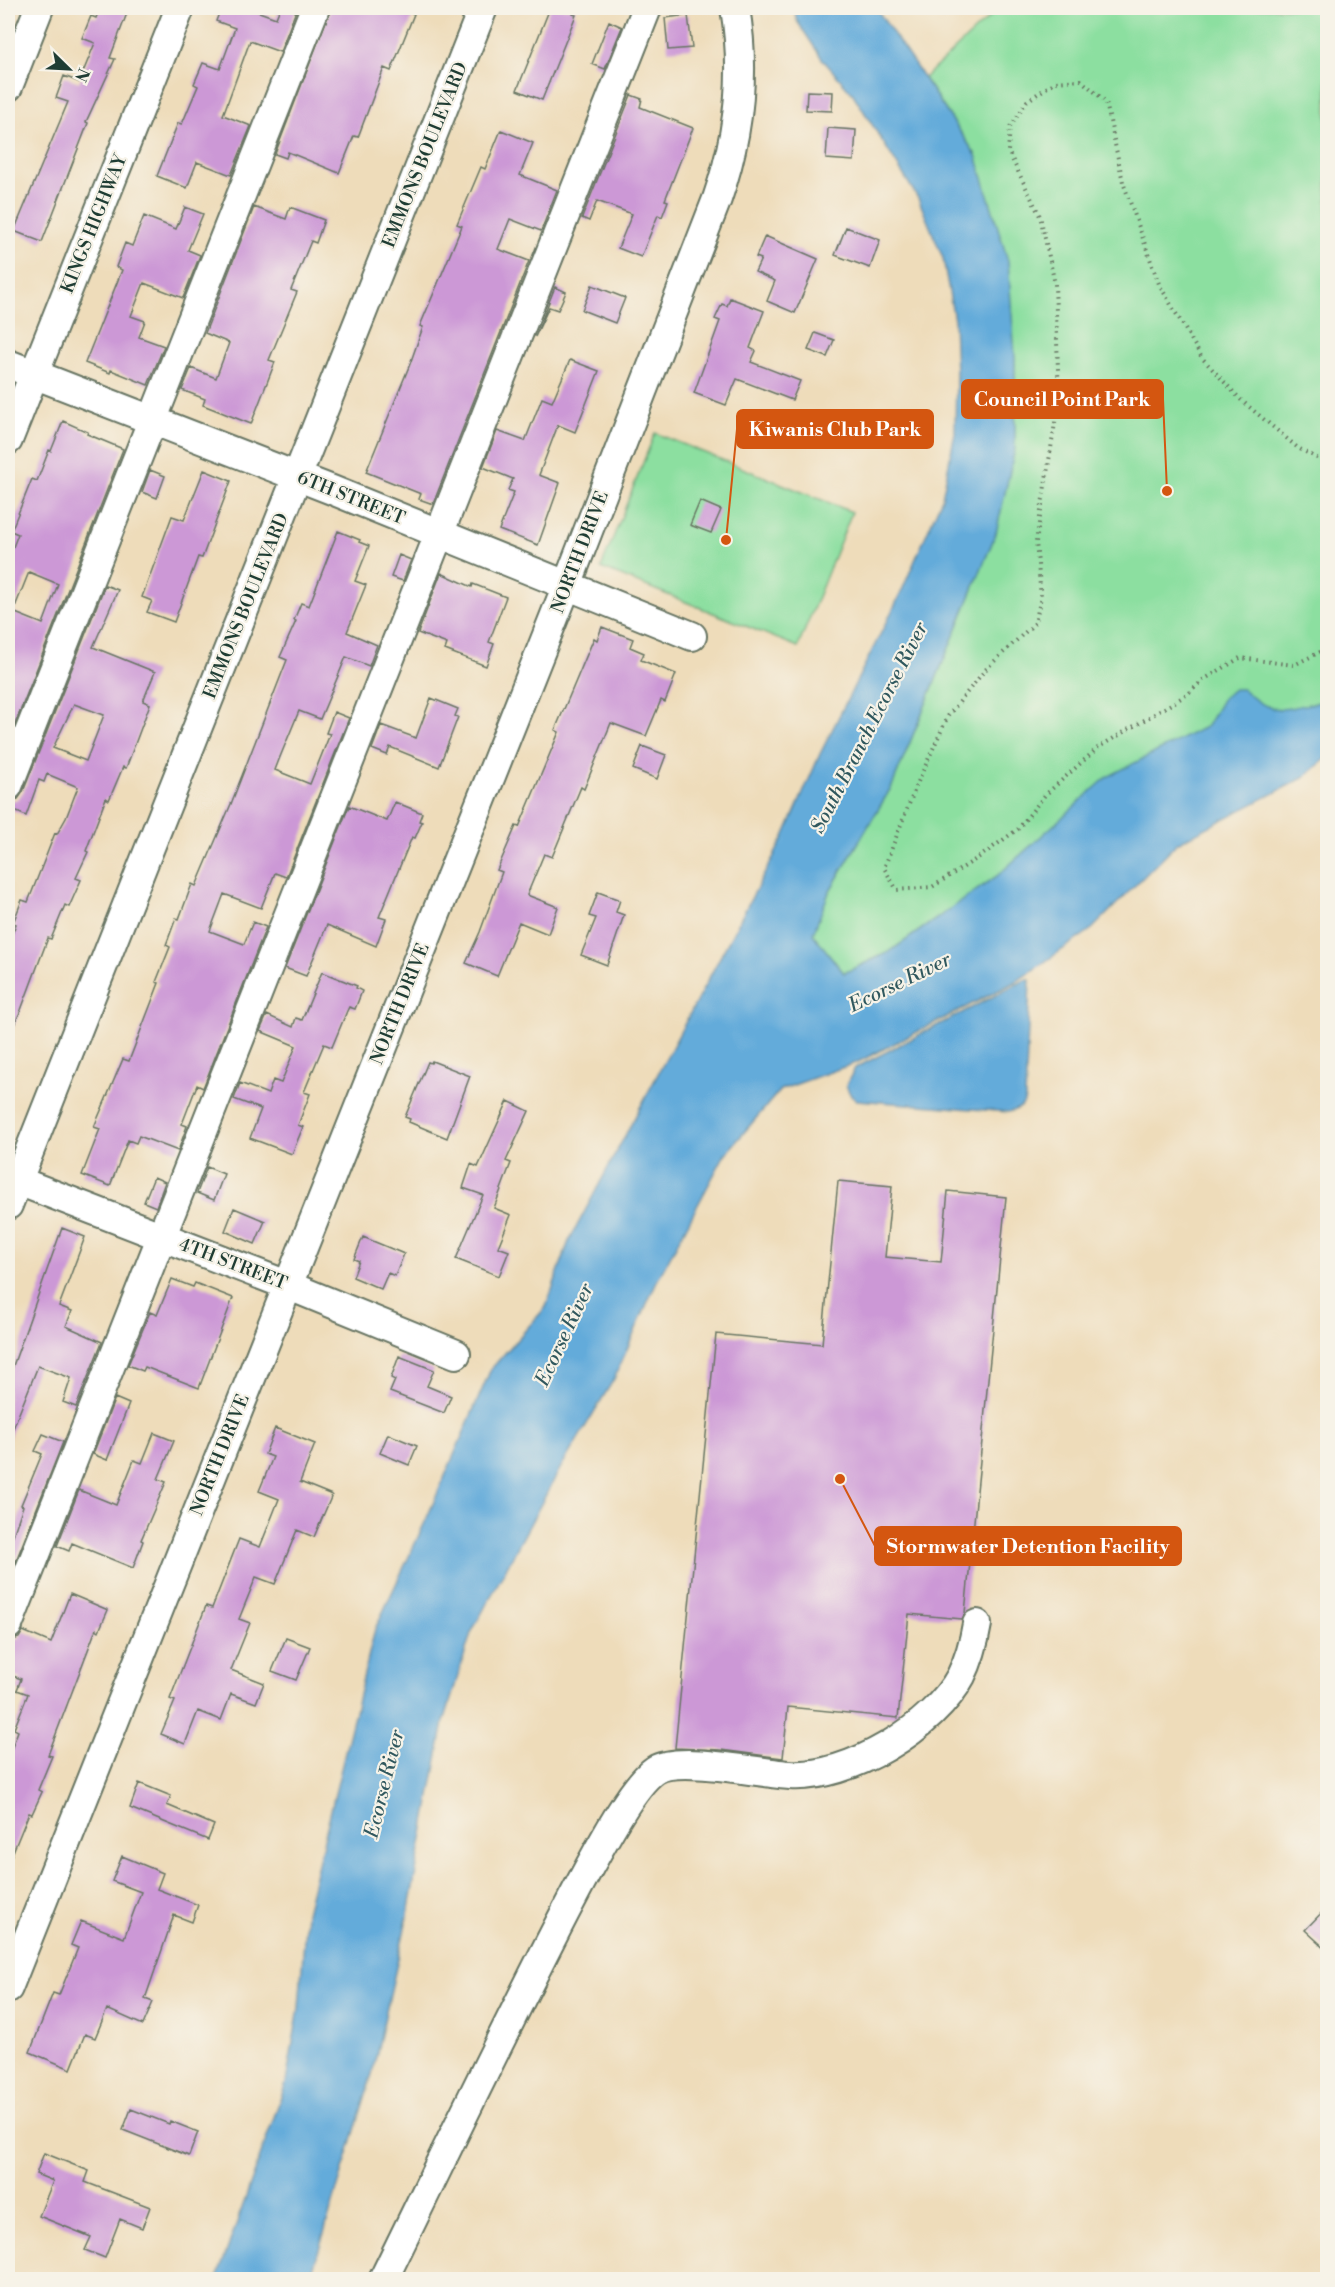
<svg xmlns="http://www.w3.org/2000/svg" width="1335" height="2287" font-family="'Libre Bodoni',serif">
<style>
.green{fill:#8cdfa0;stroke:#568e6a;stroke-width:1.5}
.water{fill:#63abda;stroke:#417487;stroke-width:1.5}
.building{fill:#cc98d6;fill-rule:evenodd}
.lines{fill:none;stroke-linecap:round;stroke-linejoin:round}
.minor-casing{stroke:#677563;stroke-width:32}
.path{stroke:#677563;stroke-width:4;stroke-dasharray:1.5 4.5;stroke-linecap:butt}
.minor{stroke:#fff;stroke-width:28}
.labels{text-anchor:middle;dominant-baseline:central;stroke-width:4.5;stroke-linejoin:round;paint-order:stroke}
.street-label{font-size:18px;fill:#1f3d34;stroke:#f7f3e8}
.water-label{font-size:20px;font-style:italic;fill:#30585e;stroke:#f7f3e8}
.leader{fill:none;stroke:#d45610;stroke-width:2}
.callout-dot{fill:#d45610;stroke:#f7f3e8;stroke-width:2}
.callout{fill:#d45610;stroke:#d45610;stroke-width:2}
.callout-label{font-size:20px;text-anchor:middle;font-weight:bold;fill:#fff}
</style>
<rect width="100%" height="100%" fill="#f7f3e8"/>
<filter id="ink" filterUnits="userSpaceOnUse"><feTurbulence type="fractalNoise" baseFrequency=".0167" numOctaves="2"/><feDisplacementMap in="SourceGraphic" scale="12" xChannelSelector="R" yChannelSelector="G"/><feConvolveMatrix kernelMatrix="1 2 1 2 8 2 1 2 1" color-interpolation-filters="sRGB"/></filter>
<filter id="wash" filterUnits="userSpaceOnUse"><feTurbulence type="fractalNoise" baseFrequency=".008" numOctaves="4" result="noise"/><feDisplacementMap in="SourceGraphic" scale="24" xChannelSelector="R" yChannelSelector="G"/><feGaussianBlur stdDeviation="1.35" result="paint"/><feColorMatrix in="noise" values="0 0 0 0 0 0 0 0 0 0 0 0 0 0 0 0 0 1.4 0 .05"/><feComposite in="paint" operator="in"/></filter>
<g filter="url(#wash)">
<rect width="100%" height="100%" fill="#eedcba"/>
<path class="green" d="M 999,8 L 1327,8 L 1327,741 L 997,876 L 889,952 L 844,973 L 812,934 L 829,892 L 892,786 L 996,533 L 976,155 L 924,78 Z
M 655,433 L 852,512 L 798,647 L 601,568 Z"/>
<path class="water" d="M 794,8 L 876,8 L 976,155 L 1008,261 L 1015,357 L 1015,449 L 996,533 L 892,786 L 829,892 L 813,934 L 844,973 L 889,952 L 997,876 L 1107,777 L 1207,726 L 1223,698 L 1234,689 L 1243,689 C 1276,722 1289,705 1327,701 L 1327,758 L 1303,778 L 1177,843 L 1092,929 L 1017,981 L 858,1062 L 780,1090 L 724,1156 L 656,1283 L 614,1379 L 561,1467 L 471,1633 L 444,1722 L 407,1919 L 372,2074 L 310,2279 L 217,2279 L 286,2083 L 299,2008 L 306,1913 L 375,1629 L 426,1520 L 491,1369 L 546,1307 L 569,1241 L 784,837 L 820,754 L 900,595 L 942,498 L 955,433 L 956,373 L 954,320 L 943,258 L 918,198 L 853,94 L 823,60 L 797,21 Z
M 1025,980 L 1030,980 L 1025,1098 C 1024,1108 1017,1109 1009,1112 L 857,1100 L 850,1094 L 846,1085 L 855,1068 Z"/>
<g id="blocks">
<path class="building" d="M 100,8 L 129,8 L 110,58 L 115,59 L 86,122 L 88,123 L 42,242 L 14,231 L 68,102 L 56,98 L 64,76 L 79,82 L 95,43 L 82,38 L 91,16 L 96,18 Z
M 221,8 L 248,8 L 276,18 L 280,8 L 297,8 L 280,52 L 250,41 L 223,115 L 251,126 L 231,175 L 197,162 L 187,188 L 157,176 L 178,123 L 182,124 L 198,86 L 194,84 L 203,63 L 220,69 L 235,28 L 216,21 Z
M 331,8 L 409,8 L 408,11 L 414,14 L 391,71 L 384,68 L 358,137 L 354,136 L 339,173 L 288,152 L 286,158 L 275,154 Z
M 550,8 L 576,8 L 573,14 L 576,15 L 542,100 L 517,90 Z
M 688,15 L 692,48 L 668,50 L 665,18 Z
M 609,21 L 622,27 L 605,69 L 592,64 Z
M 807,91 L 833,92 L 832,111 L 806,110 Z
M 631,95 L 642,99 L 640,107 L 693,128 L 665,200 L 668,201 L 662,217 L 658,215 L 641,257 L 618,248 L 632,214 L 597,201 L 589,221 L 582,218 Z
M 828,128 L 856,130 L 854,161 L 826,159 Z
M 501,130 L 533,143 L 520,175 L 557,190 L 541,231 L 510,219 L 498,249 L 529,261 L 433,504 L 419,499 L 421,494 L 366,472 L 410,364 L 423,327 L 420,326 L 462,226 L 457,224 L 481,167 L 485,169 Z
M 185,207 L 203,214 L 188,250 L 200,255 L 183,298 L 144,283 L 131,316 L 145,321 L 139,337 L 164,346 L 148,385 L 111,370 L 110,373 L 85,363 L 122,270 L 116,267 L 125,243 L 132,246 L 144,216 L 176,229 Z
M 254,207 L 286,219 L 290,207 L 324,220 L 316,243 L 311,241 L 291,290 L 297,292 L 269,360 L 275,362 L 251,424 L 203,405 L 205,399 L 182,390 L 191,368 L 216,378 L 229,343 L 205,333 Z
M 846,227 L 880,240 L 870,268 L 835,255 Z
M 765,236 L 818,259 L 795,313 L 767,301 L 775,281 L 755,272 L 761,259 L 756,257 Z
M 592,285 L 625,298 L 615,323 L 582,310 Z
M 555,287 L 566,292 L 558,310 L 549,307 L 535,337 Z
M 730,298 L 764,311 L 750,348 L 756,351 L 751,362 L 800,381 L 792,400 L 737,379 L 726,405 L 694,393 L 720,321 L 715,319 L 722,304 L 727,306 Z
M 815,333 L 834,340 L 827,357 L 808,350 Z
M 570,360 L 599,371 L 575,432 L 558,425 L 539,475 L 560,483 L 538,545 L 499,530 L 514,492 L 508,490 L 513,479 L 483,467 L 497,431 L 525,441 L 542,398 L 552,402 Z
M 63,421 L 88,432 L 87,434 L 123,449 L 8,742 L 8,560 L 18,534 L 11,531 L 32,479 L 37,481 L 49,450 L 51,451 ZM 29,572 L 58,584 L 43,624 L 13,612 Z
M 150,470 L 165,476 L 157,498 L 142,492 Z
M 204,470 L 231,481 L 202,558 L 198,557 L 174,622 L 147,612 L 152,601 L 142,597 L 172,516 L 184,520 Z
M 700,501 L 721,510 L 711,533 L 690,525 Z
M 338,531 L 360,540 L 359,542 L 369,546 L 355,581 L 366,585 L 347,632 L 377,645 L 369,666 L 346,657 L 320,719 L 299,711 L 280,757 L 275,770 L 310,784 L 330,734 L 326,733 L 334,712 L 349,718 L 286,877 L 275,873 L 261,908 L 224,894 L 210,931 L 244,944 L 253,922 L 266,927 L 203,1088 L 197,1085 L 182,1124 L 187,1126 L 178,1151 L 139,1136 L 136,1143 L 128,1140 L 110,1186 L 82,1175 L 100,1129 L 94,1127 L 123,1059 L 129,1061 L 159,983 L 156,982 L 170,947 L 166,945 L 176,918 L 179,919 L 192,884 L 196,886 L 231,804 L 287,660 L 280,657 L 296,621 L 294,620 L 301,603 L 309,606 Z
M 399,555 L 411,560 L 403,581 L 391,577 Z
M 441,573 L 472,587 L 473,584 L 506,597 L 489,642 L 494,644 L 486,666 L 445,650 L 447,644 L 418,633 Z
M 105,585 L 118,590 L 93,647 L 155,672 L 143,701 L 150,704 L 126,768 L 123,767 L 109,800 L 106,798 L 86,851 L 88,852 L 76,878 L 81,880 L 69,907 L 65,905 L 51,939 L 48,938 L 21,1010 L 8,1038 L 8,945 L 16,924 L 13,923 L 22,900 L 28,902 L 55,833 L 57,834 L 66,818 L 78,787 L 47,774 L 44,782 L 39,780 L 26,816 L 8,808 L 8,802 L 18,799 L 23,792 ZM 74,704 L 104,715 L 86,761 L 53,748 Z
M 602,627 L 633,639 L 630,647 L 644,653 L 641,660 L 676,674 L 665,702 L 661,700 L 646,736 L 611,723 L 584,789 L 581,787 L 552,857 L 544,854 L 527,895 L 558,907 L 548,934 L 519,922 L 497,976 L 466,963 L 480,932 L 502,872 L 497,870 L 516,826 L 519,827 L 559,732 L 555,730 L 564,709 L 594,638 L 597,640 Z
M 431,698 L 458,709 L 455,716 L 458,717 L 439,767 L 390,747 L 387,755 L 372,749 L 381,725 L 416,738 Z
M 642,746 L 666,755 L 657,779 L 633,769 Z
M 395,802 L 422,813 L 419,821 L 422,822 L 415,838 L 412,837 L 379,917 L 386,919 L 376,946 L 327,925 L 306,976 L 285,968 L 349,806 L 387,821 Z
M 598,892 L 620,900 L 616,912 L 624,915 L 607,965 L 581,955 L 596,918 L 589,916 Z
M 322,972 L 357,986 L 356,988 L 362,991 L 355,1009 L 349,1007 L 347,1011 L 332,1047 L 324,1044 L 304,1092 L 310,1094 L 298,1125 L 303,1127 L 292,1154 L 250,1138 L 261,1109 L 234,1099 L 240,1083 L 268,1094 L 273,1080 L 281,1083 L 296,1046 L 260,1031 L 267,1015 L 293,1027 L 296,1018 L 302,1020 Z
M 432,1061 L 470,1076 L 447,1138 L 409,1122 L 410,1119 L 405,1117 L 428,1062 L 431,1063 Z
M 508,1101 L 529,1111 L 506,1161 L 511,1163 L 494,1208 L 511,1215 L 498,1247 L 509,1251 L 499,1276 L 456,1259 L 483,1195 L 463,1188 L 471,1164 L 478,1167 Z
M 207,1167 L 224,1174 L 214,1200 L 197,1193 Z
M 154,1177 L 165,1182 L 156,1207 L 144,1202 Z
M 838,1181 L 892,1186 L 885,1257 L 941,1262 L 948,1191 L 1006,1197 L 965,1613 L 962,1619 L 909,1614 L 898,1718 L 788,1707 L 783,1758 L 721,1750 L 675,1748 L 716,1334 L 822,1344 Z
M 234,1208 L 265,1221 L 255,1244 L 225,1231 Z
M 62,1228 L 85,1237 L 59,1306 L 72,1311 L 66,1326 L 102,1342 L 76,1407 L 63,1402 L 71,1378 L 38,1366 L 8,1441 L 8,1380 Z
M 363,1237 L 404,1254 L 395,1276 L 388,1273 L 381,1289 L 353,1277 L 359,1261 L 354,1259 Z
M 172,1279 L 193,1287 L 195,1283 L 233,1298 L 199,1388 L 145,1367 L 143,1371 L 128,1365 L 150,1312 L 157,1315 Z
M 399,1356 L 434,1370 L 427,1386 L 451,1396 L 444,1413 L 390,1392 L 395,1380 L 391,1378 Z
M 115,1398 L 129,1404 L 107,1460 L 93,1454 Z
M 275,1428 L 315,1444 L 300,1482 L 332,1495 L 314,1537 L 297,1530 L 275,1584 L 256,1577 L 239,1619 L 250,1623 L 231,1670 L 264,1683 L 256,1703 L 231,1694 L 221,1720 L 198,1711 L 185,1744 L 161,1734 L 175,1701 L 170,1699 L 206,1606 L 212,1608 L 239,1539 L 260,1547 L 279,1499 L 259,1491 L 273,1457 L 265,1454 Z
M 154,1433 L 174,1441 L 158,1479 L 166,1482 L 141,1540 L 143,1541 L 133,1568 L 72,1543 L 69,1551 L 57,1546 L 79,1490 L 116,1505 L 134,1460 L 142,1463 Z
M 43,1434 L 63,1442 L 8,1581 L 8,1550 L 23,1506 L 21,1505 L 42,1454 L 35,1451 Z
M 388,1434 L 417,1446 L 409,1465 L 380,1453 Z
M 70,1594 L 108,1610 L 99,1631 L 96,1629 L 48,1755 L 52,1756 L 38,1790 L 42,1792 L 32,1814 L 29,1813 L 8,1864 L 8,1758 L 18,1731 L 14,1729 L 28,1694 L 17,1690 L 21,1679 L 8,1674 L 8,1654 L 13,1640 L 19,1638 L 23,1631 L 51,1643 Z
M 286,1638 L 310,1647 L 296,1680 L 272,1671 Z
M 139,1783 L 171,1796 L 167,1805 L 214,1825 L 208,1840 L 130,1808 Z
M 122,1856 L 163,1873 L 157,1889 L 198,1905 L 192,1922 L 174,1915 L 145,1999 L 153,2002 L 143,2025 L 107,2009 L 95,2038 L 85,2034 L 71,2069 L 30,2052 L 53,1993 L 59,1995 L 78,1948 L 71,1945 L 81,1921 L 124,1938 L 141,1892 L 112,1881 Z
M 1328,1906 L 1328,1951 L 1305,1930 Z
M 131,2109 L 169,2124 L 170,2121 L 198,2132 L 189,2156 L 123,2130 Z
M 44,2153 L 89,2171 L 85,2182 L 150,2207 L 142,2228 L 120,2219 L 105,2258 L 85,2250 L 91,2237 L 39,2216 L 53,2181 L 36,2174 Z"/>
</g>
</g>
<g filter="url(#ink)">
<use href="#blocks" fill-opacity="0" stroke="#677563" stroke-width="1.5"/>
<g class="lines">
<g class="minor-casing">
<path id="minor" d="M 8,87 L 39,8
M 8,364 L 332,490 L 692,636
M 8,440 L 180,8
M 8,786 L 315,8
M 8,1177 L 287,1285 L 456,1354
M 8,1205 L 483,8
M 8,1625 L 647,8
M 8,1988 L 567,585 L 717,199 C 739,136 746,73 735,8
M 383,2280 C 448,2148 511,2014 580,1884 C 595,1857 631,1786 655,1770 C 678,1755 760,1773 790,1775 C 849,1779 934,1727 961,1676 C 969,1660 974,1642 977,1624"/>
</g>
<path class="path" d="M 1328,464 L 1298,448 L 1241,400 L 1202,358 L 1159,284 L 1123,182 L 1106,102 L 1081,80 L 1055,82 L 1027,101 L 1010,127 L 1008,151 L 1040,216 L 1055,284 L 1059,398 L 1036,542 L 1041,597 L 1035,623 L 985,670 L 948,716 L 917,784 L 884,868 L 897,890 L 932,887 L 981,856 L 1018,829 L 1045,795 L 1099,747 L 1188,694 L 1203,680 L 1240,658 L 1294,665 L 1328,648"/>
<use href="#minor" class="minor"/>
</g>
</g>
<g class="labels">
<g class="street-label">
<text transform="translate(425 155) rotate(-68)">EMMONS BOULEVARD</text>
<text transform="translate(94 224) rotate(-68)">KINGS HIGHWAY</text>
<text transform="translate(351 498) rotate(22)">6TH STREET</text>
<text transform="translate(580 552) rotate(-69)">NORTH DRIVE</text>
<text transform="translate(246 606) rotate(-68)">EMMONS BOULEVARD</text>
<text transform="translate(400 1004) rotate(-68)">NORTH DRIVE</text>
<text transform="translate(233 1264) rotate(21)">4TH STREET</text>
<text transform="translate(220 1455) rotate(-68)">NORTH DRIVE</text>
</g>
<g class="water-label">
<text transform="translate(870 728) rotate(-63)">South Branch Ecorse River</text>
<text transform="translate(900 983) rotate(-26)">Ecorse River</text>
<text transform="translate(565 1335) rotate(-65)">Ecorse River</text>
<text transform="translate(385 1784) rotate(-76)">Ecorse River</text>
</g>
</g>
<path class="leader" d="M1167 491L1163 399M726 540L737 429M840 1479L875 1546"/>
<g class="callout-dot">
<circle cx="1167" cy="491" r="6"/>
<circle cx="726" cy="540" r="6"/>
<circle cx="840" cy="1479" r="6"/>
</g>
<g class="callout">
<rect x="962" y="380" width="201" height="38" rx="6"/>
<rect x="737" y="410" width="196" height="38" rx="6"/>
<rect x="875" y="1527" width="306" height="38" rx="6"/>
</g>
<g class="callout-label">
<text x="1062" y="406">Council Point Park</text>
<text x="835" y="436">Kiwanis Club Park</text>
<text x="1028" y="1553">Stormwater Detention Facility</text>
</g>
<rect width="1335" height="2287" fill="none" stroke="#f7f3e8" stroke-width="30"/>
<g transform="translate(69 69) rotate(114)" stroke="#f7f3e8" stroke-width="4.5" paint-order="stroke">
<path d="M0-4.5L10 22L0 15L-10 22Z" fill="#1f3d34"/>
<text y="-9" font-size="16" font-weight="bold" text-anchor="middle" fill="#1f3d34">N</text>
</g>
</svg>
